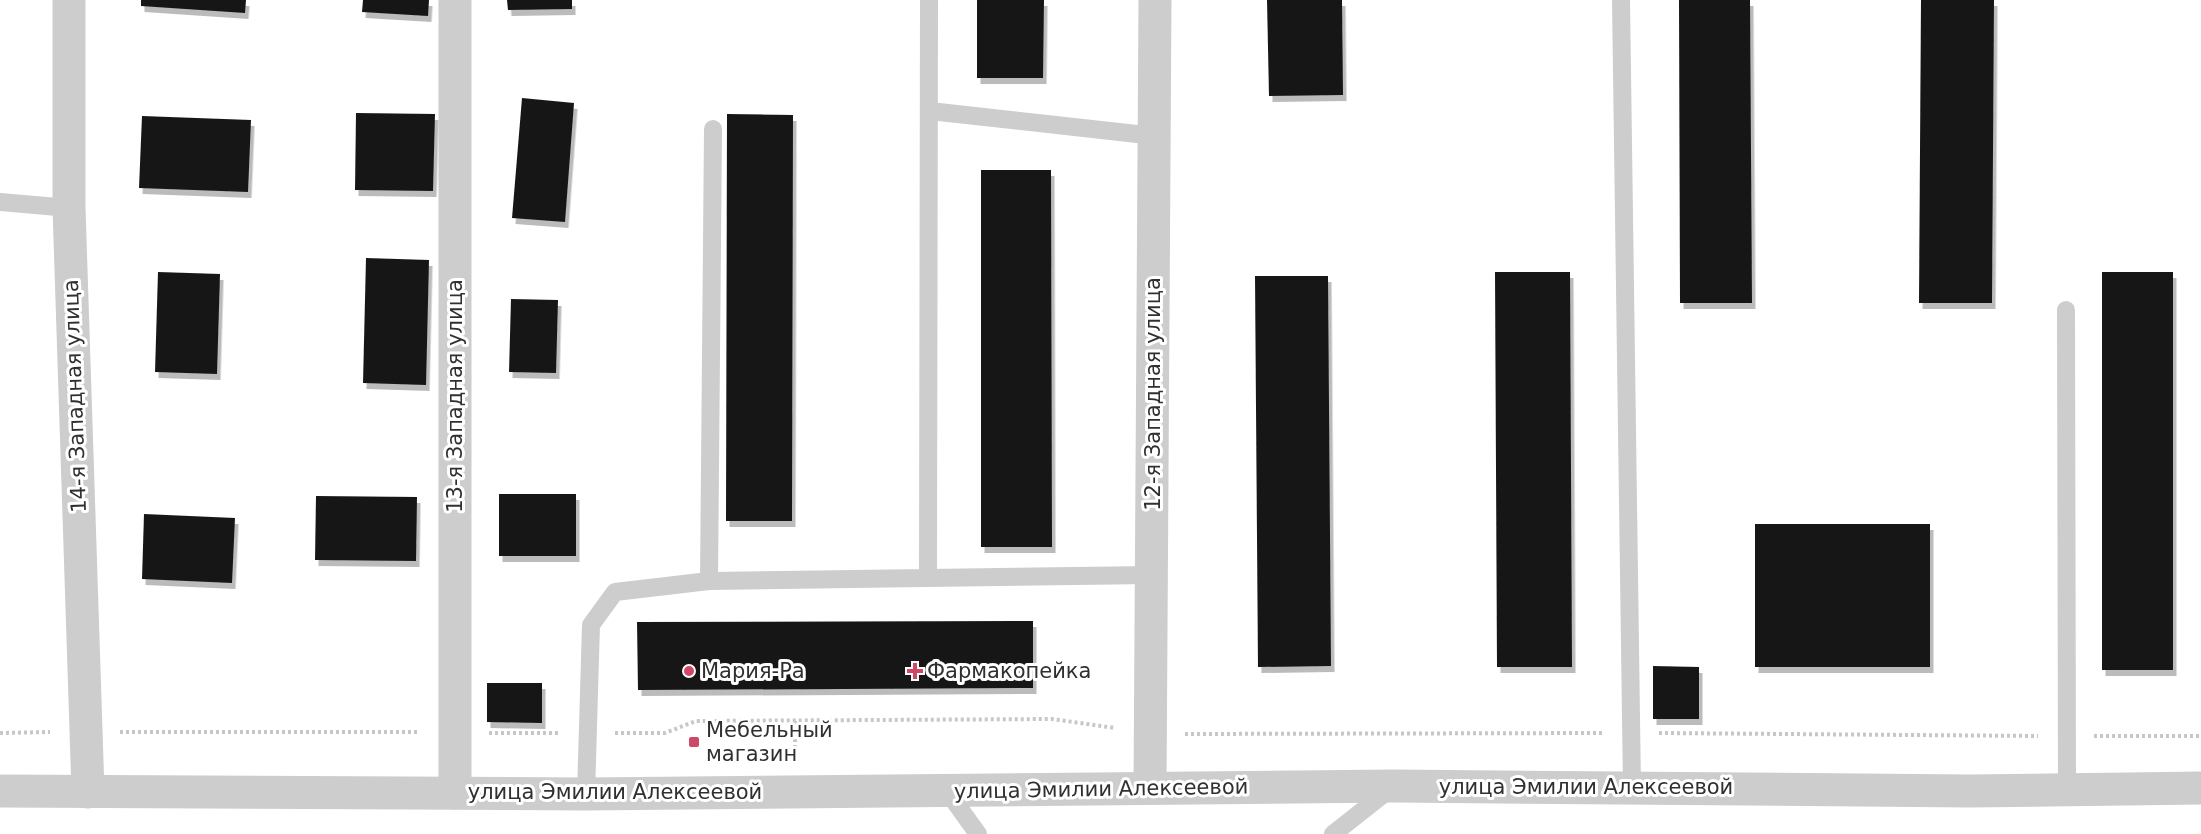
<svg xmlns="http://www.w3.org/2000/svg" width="2201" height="834" font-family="'DejaVu Sans',sans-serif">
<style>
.building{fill:#171717;filter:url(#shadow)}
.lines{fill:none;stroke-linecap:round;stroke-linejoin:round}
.path{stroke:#c7c7c7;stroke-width:4;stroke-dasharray:3 3;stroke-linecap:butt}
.service{stroke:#cdcdcd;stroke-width:18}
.minor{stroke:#cdcdcd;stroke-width:33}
.tertiary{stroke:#cdcdcd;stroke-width:33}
.poi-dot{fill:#d04868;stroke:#fff;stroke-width:2}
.labels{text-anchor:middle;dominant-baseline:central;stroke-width:6;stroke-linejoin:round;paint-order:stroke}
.street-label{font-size:21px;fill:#303030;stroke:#fff}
.poi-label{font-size:21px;fill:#303030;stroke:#fff;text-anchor:start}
</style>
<defs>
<filter id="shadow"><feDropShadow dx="3.5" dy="6" stdDeviation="0" flood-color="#0004"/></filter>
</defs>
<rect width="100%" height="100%" fill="#fff"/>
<path class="building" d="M 141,0 L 246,0 L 245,13 L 141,6 Z
M 363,0 L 429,0 L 428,16 L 362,12 Z
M 507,0 L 572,0 L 572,9 L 508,10 Z
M 977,0 L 1044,0 L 1043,78 L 977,78 Z
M 1267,0 L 1342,0 L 1343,95 L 1269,96 Z
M 1679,0 L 1750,0 L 1752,303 L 1680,303 Z
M 1921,0 L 1994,0 L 1992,303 L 1919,303 Z
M 522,98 L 574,103 L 565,222 L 512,218 Z
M 356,113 L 435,114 L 433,191 L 355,190 Z
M 727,114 L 793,115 L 792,521 L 726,521 Z
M 142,116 L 251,120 L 248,192 L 139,188 Z
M 981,170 L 1051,170 L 1052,547 L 981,547 Z
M 366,258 L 429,260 L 426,385 L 363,383 Z
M 158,272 L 220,274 L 217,374 L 155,372 Z
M 1495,272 L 1570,272 L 1572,667 L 1497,667 Z
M 2102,272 L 2173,272 L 2173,670 L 2102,670 Z
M 1255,276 L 1328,276 L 1331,666 L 1258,667 Z
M 511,299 L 558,300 L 556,373 L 509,372 Z
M 499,494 L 576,494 L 576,556 L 499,556 Z
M 316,496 L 417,497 L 416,561 L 315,560 Z
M 144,514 L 235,518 L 232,583 L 142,579 Z
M 1755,524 L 1930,524 L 1930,667 L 1755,667 Z
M 1033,621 L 1033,688 L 638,690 L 637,622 Z
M 1653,666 L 1699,667 L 1699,719 L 1653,719 Z
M 487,683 L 542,683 L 542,723 L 487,722 Z"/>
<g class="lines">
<path class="path" d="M 795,721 L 795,753
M 120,732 L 419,732
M 0,733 L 50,732
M 489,733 L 560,733
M 615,733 L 665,733 L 696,721 L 1052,719 L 1115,728
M 1659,733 L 2038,736
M 1185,734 L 1603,733
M 2094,736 L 2201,736"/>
<path class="service" d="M 1621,0 L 1632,788
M 930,111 L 1155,136
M 0,202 L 69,208
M 2066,310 L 2067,791
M 928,578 L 929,0
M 709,581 L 713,129
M 947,791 L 978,834
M 586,794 L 591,625 L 615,592 L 709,581 L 1152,575
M 1333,834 L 1390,789"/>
<path class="minor" d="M 69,0 L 69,208 L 88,792
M 1150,788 L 1155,0
M 455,793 L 455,0"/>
<path class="tertiary" d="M 0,791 L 586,794 L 1394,786 L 1970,791 L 2201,788"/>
</g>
<g class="poi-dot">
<circle cx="689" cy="671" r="6"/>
<path d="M912 662h6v6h6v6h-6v6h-6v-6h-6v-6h6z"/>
<rect x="688" y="736" width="12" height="12" rx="3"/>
</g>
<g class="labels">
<g class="street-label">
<text transform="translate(1153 394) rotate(-90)">12-я Западная улица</text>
<text transform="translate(75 396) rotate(-92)">14-я Западная улица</text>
<text transform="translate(455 396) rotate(-90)">13-я Западная улица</text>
<text x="1586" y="787">улица Эмилии Алексеевой</text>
<text transform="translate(1101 789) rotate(-1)">улица Эмилии Алексеевой</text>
<text x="615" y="792">улица Эмилии Алексеевой</text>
</g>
<g class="poi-label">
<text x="701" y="671">Мария-Ра</text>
<text x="927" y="671">Фармакопейка</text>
<text x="706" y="730">Мебельный<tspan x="706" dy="24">магазин</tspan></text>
</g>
</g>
</svg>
